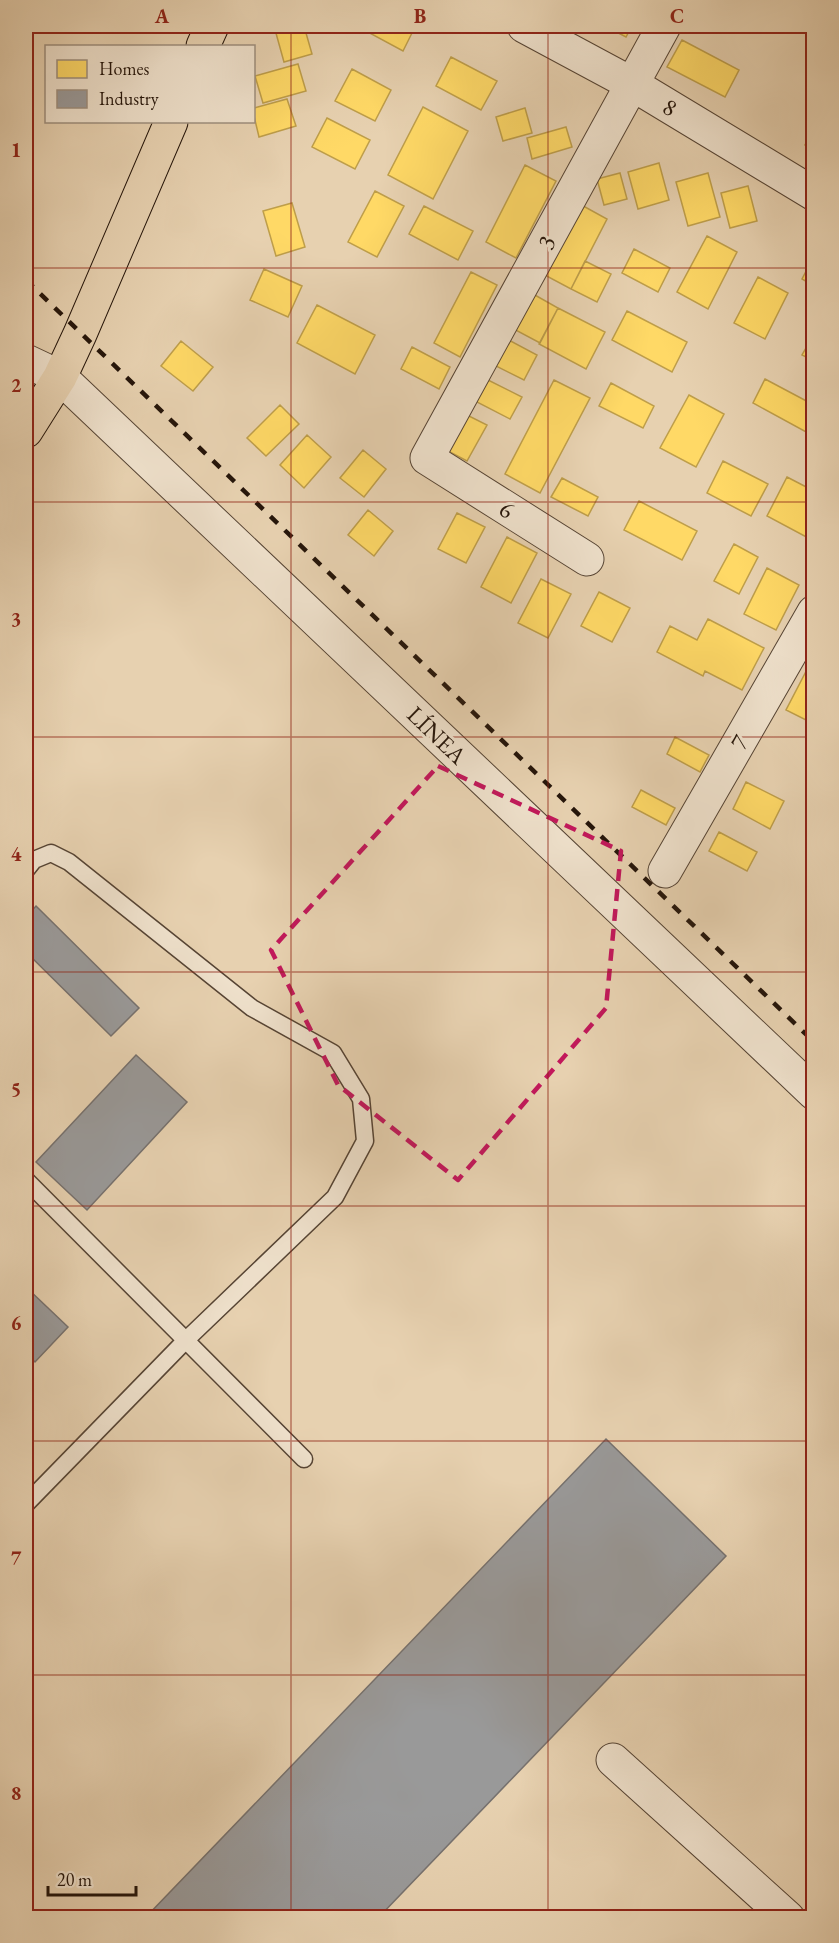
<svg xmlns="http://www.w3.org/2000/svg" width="839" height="1943" font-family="'EB Garamond',serif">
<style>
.homes{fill:#ffd966;stroke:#be9e4a;stroke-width:1.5}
.industry{fill:#999;stroke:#76716e;stroke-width:1.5}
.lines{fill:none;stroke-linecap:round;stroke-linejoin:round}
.lane-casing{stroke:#564434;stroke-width:19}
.street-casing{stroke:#564434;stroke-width:35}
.primary-casing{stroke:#25150a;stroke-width:35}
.lane{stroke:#efe1cc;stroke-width:16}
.street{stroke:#efe1cc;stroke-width:33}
.primary{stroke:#e7d1b0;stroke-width:33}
.rail{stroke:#25150a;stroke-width:4.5;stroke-dasharray:10 10;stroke-linecap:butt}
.marked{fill:none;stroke:#c2185b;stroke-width:4.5;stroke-dasharray:12 8;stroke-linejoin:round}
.grid{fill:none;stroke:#8f2418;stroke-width:1.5;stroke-opacity:0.55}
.labels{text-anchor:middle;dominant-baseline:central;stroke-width:6;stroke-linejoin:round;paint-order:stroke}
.street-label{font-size:24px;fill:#25150a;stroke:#efe1cc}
.neatline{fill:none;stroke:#8f2418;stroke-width:2}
.grid-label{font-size:20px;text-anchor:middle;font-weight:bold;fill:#8f2418}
</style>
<rect width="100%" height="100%" fill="#e7d1b0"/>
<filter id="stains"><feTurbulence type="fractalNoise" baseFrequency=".00333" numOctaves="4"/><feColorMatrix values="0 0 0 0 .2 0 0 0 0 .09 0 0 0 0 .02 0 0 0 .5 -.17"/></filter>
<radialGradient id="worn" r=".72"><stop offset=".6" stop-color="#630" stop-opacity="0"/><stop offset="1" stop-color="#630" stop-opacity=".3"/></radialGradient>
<path class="homes" d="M 274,26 L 304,26 L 312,54 L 284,62 Z
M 366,26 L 407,26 L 414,29 L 403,51 L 364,30 Z
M 605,26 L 632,26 L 626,37 Z
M 682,40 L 739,70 L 725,97 L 667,67 Z
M 451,57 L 497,81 L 481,110 L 436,86 Z
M 298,64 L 306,91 L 263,103 L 255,76 Z
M 352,69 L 391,90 L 375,121 L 335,101 Z
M 287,99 L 296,126 L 259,137 L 254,116 L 254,108 Z
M 423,107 L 468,131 L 433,199 L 388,175 Z
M 525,108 L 532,133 L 503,141 L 496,117 Z
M 327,118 L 370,140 L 355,169 L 312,147 Z
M 566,127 L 572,147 L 532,159 L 527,138 Z
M 814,129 L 814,149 L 805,145 Z
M 659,163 L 669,200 L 638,209 L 628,172 Z
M 525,165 L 556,181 L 516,258 L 486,242 Z
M 620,173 L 627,199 L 604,205 L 597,179 Z
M 708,173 L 720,217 L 688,226 L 676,182 Z
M 748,186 L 757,221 L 730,228 L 721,193 Z
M 375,191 L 404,206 L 377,257 L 348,242 Z
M 576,202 L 607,219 L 571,289 L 539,272 Z
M 292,203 L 305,247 L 276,256 L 263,211 Z
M 424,206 L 473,231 L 458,260 L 409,234 Z
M 707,236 L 737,252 L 708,309 L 677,292 Z
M 634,249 L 670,268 L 658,292 L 622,273 Z
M 814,256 L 814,286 L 802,279 Z
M 585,261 L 611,274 L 597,302 L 571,289 Z
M 264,269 L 302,286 L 288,317 L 250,300 Z
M 471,272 L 497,285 L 460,357 L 434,343 Z
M 758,277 L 788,293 L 765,339 L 734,323 Z
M 526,290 L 558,308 L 540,343 L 508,326 Z
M 317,305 L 375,335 L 355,374 L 297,343 Z
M 558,308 L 605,332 L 586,369 L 539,344 Z
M 627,311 L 687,342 L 672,372 L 612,340 Z
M 814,334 L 814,361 L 802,355 Z
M 501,336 L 537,355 L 524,380 L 488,362 Z
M 181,341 L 213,367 L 193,391 L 161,366 Z
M 412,347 L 450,367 L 439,389 L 401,369 Z
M 484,378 L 522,397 L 510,419 L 473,400 Z
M 765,379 L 814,405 L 814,423 L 808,433 L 753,403 Z
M 554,380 L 590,398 L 540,493 L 505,474 Z
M 611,383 L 654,406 L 643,428 L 599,406 Z
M 689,395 L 724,414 L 696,467 L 660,448 Z
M 280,405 L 299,424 L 266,456 L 247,438 Z
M 465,414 L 487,425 L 467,461 L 446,450 Z
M 307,435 L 331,457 L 304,488 L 280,465 Z
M 363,450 L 386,469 L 364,497 L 340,478 Z
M 723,461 L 768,484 L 751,516 L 707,493 Z
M 787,477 L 814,491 L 812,540 L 767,516 Z
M 562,478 L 598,497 L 588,516 L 551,497 Z
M 639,501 L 697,531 L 682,560 L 624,530 Z
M 368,510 L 393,531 L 374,556 L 348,535 Z
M 457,513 L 485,527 L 466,563 L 438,549 Z
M 507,537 L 537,553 L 511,603 L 481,587 Z
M 734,544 L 758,557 L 739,594 L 714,581 Z
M 767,568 L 799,585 L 776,630 L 744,614 Z
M 541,579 L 571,594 L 548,638 L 518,623 Z
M 599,592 L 630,608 L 612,642 L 581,626 Z
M 708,619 L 764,648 L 742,690 L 705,671 L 703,676 L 657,652 L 670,626 L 697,640 Z
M 814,656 L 814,724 L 786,710 Z
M 675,737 L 709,755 L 700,772 L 667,754 Z
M 746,782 L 784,801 L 770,829 L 733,809 Z
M 641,790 L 675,808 L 666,825 L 632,807 Z
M 719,832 L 757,852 L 747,871 L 709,851 Z"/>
<path class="industry" d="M 36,906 L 139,1008 L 111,1036 L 26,952 L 26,917 Z
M 136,1055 L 187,1102 L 87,1210 L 36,1162 Z
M 26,1287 L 68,1327 L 35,1362 L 26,1353 Z
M 606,1439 L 726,1556 L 378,1918 L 145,1918 Z"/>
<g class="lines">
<g class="lane-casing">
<path id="lane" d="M 26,870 L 34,860 L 51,853 L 69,862 L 252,1008 L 333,1053 L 361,1099 L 365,1141 L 335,1197 L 186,1340 L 26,1504
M 26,1180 L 304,1459"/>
</g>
<g class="street-casing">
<path id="street" d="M 524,26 L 632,84 L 814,194
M 26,361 L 60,377 L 814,1093
M 587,559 L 427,458 L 664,26
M 665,871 L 814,612
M 613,1760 L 788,1918"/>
</g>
<g class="primary-casing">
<path id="primary" d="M 203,46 L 212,26
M 26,431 L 60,377 L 80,334 L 171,122"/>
</g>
<use href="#lane" class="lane"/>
<use href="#street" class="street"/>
<use href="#primary" class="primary"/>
<path class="rail" d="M 26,280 L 814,1042"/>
</g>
<path class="marked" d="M 438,766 L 621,851 L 606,1008 L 458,1180 L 338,1085 L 271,950 Z"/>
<path class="grid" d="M 291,26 L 291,1918M 548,26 L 548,1918M 26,268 L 814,268M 26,502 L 814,502M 26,737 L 814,737M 26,972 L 814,972M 26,1206 L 814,1206M 26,1441 L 814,1441M 26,1675 L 814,1675"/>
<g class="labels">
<g class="street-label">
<text transform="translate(670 107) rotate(31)">8</text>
<text transform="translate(546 242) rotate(-61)">3</text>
<text transform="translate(507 509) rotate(32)">6</text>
<text transform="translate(437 735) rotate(44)">LÍNEA</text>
<text transform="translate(739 742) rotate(-60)">7</text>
</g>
</g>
<rect width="839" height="1943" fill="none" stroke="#e7d1b0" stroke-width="66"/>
<rect x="45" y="45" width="210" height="78" fill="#efe1cc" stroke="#9e8f7e" stroke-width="1.5"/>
<rect x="57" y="60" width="30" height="18" fill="#ffd966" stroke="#9e8f7e" stroke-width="1.5"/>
<text x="99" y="75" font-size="18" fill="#25150a">Homes</text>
<rect x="57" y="90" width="30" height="18" fill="#999999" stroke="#9e8f7e" stroke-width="1.5"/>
<text x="99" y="105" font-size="18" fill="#25150a">Industry</text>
<path d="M48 1886v9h88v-9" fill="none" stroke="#25150a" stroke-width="3"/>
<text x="57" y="1886" font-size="18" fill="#25150a" stroke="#efe1cc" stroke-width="4.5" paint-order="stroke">20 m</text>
<rect x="33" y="33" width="773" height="1877" class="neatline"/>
<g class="grid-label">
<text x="162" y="23">A</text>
<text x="420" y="23">B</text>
<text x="677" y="23">C</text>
<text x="16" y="157">1</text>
<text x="16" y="392">2</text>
<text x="16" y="626">3</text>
<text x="16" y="861">4</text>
<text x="16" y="1096">5</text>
<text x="16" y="1330">6</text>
<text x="16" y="1565">7</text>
<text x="16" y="1800">8</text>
</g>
<rect width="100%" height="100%" filter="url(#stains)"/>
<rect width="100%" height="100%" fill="url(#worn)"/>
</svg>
